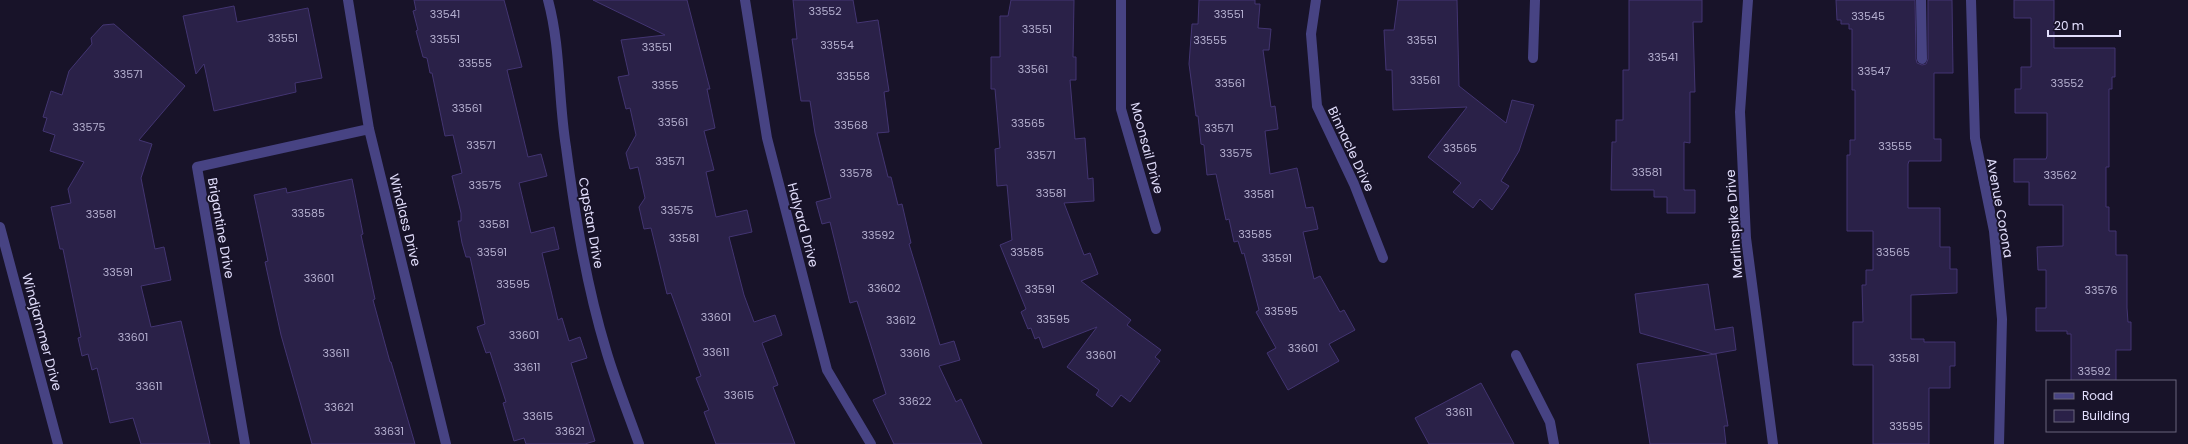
<svg xmlns="http://www.w3.org/2000/svg" width="2188" height="444" font-family="Poppins,sans-serif">
<style>
.building{fill:#2a2148;stroke:#433572}
.lines{fill:none;stroke-linecap:round;stroke-linejoin:round}
.minor{stroke:#474383;stroke-width:10}
.labels{text-anchor:middle;dominant-baseline:central;stroke-width:4;stroke-linejoin:round;paint-order:stroke}
.number-label{font-size:11px;fill:#b4afcf}
.street-label{font-size:13px;fill:#e2defc;stroke:#181329}
</style>
<rect width="100%" height="100%" fill="#181329"/>
<path class="building" d="M 414,0 L 504,0 L 522,67 L 507,70 L 516,107 L 528,157 L 541,154 L 547,176 L 519,183 L 531,233 L 554,227 L 559,249 L 542,253 L 558,320 L 562,318 L 569,341 L 580,337 L 587,358 L 571,363 L 595,441 L 585,444 L 526,444 L 524,438 L 514,441 L 503,403 L 506,402 L 490,352 L 486,353 L 477,327 L 485,324 L 470,257 L 466,257 L 462,243 L 458,221 L 461,221 L 461,213 L 452,176 L 462,173 L 453,135 L 445,136 L 432,73 L 430,73 L 427,58 L 423,57 L 416,31 L 418,30 L 413,11 L 416,10 Z
M 593,0 L 687,0 L 710,89 L 707,89 L 715,128 L 704,131 L 714,170 L 706,172 L 716,217 L 747,210 L 752,232 L 729,237 L 744,295 L 754,322 L 775,315 L 782,335 L 762,343 L 778,385 L 773,387 L 795,444 L 716,444 L 704,412 L 709,410 L 696,378 L 701,376 L 671,293 L 667,294 L 651,228 L 644,229 L 639,207 L 645,198 L 638,167 L 630,169 L 626,153 L 636,135 L 630,108 L 626,109 L 618,77 L 629,75 L 621,40 L 665,35 Z
M 793,0 L 853,0 L 857,23 L 878,20 L 889,91 L 884,92 L 889,132 L 877,133 L 888,177 L 891,177 L 898,205 L 902,204 L 911,243 L 909,244 L 940,345 L 954,341 L 960,360 L 939,366 L 956,402 L 961,399 L 982,444 L 894,444 L 873,400 L 886,394 L 857,301 L 850,303 L 830,222 L 822,224 L 816,202 L 831,198 L 815,133 L 810,101 L 801,101 L 792,39 L 797,39 Z
M 1011,0 L 1074,0 L 1073,57 L 1076,57 L 1076,80 L 1070,80 L 1075,139 L 1085,138 L 1088,179 L 1093,178 L 1094,201 L 1064,203 L 1084,255 L 1090,253 L 1098,274 L 1081,281 L 1131,320 L 1127,325 L 1161,350 L 1155,357 L 1160,361 L 1130,402 L 1121,395 L 1112,407 L 1096,395 L 1099,390 L 1067,367 L 1097,327 L 1043,348 L 1039,337 L 1035,339 L 1031,328 L 1028,329 L 1021,312 L 1026,309 L 1000,245 L 1012,240 L 1007,185 L 997,186 L 995,149 L 1000,148 L 995,89 L 991,89 L 991,57 L 1000,57 L 1000,16 L 1008,16 Z
M 1199,0 L 1255,0 L 1255,4 L 1260,4 L 1258,28 L 1271,29 L 1269,50 L 1263,50 L 1271,107 L 1275,106 L 1278,129 L 1265,131 L 1270,174 L 1297,168 L 1306,208 L 1313,207 L 1318,229 L 1303,232 L 1314,279 L 1320,276 L 1340,312 L 1344,310 L 1355,330 L 1329,344 L 1339,361 L 1288,390 L 1267,353 L 1276,348 L 1256,312 L 1259,310 L 1244,253 L 1242,254 L 1238,241 L 1234,242 L 1229,219 L 1226,220 L 1216,174 L 1207,175 L 1204,145 L 1201,144 L 1198,116 L 1196,116 L 1189,64 L 1192,24 L 1198,24 Z
M 1398,0 L 1457,0 L 1459,86 L 1506,123 L 1512,100 L 1534,105 L 1519,151 L 1501,181 L 1509,186 L 1492,210 L 1480,199 L 1473,208 L 1453,192 L 1461,183 L 1428,157 L 1467,107 L 1393,110 L 1392,70 L 1386,70 L 1384,30 L 1394,30 Z
M 1629,0 L 1702,0 L 1702,22 L 1693,22 L 1695,92 L 1690,92 L 1690,143 L 1684,142 L 1684,190 L 1695,190 L 1695,213 L 1667,213 L 1667,197 L 1654,197 L 1654,190 L 1611,190 L 1612,142 L 1616,142 L 1616,120 L 1623,120 L 1623,70 L 1629,70 Z
M 1836,0 L 1915,0 L 1916,59 L 1917,63 L 1922,65 L 1926,64 L 1928,59 L 1928,0 L 1952,0 L 1953,73 L 1934,73 L 1934,139 L 1941,139 L 1941,161 L 1909,161 L 1908,164 L 1908,208 L 1940,208 L 1940,247 L 1950,247 L 1950,269 L 1957,269 L 1957,293 L 1911,295 L 1911,339 L 1924,339 L 1924,342 L 1955,342 L 1955,366 L 1950,366 L 1950,388 L 1929,388 L 1929,444 L 1873,444 L 1873,365 L 1853,365 L 1853,322 L 1863,322 L 1862,285 L 1866,285 L 1866,270 L 1873,270 L 1873,231 L 1847,231 L 1847,155 L 1850,155 L 1850,140 L 1855,140 L 1855,90 L 1852,90 L 1852,29 L 1849,29 L 1849,24 L 1841,24 L 1841,20 L 1837,20 Z
M 2014,0 L 2054,0 L 2054,48 L 2115,48 L 2115,77 L 2112,77 L 2112,89 L 2109,89 L 2109,167 L 2106,167 L 2106,207 L 2109,207 L 2109,231 L 2116,231 L 2116,255 L 2127,255 L 2127,308 L 2128,322 L 2131,322 L 2131,350 L 2116,350 L 2116,381 L 2071,381 L 2071,334 L 2067,334 L 2067,331 L 2036,331 L 2036,308 L 2046,308 L 2046,270 L 2038,270 L 2037,247 L 2063,246 L 2063,205 L 2029,205 L 2029,182 L 2014,182 L 2014,159 L 2046,159 L 2047,156 L 2047,113 L 2015,113 L 2015,89 L 2021,89 L 2021,67 L 2031,67 L 2031,18 L 2014,18 Z
M 234,6 L 237,22 L 308,8 L 322,78 L 295,83 L 296,92 L 214,111 L 204,64 L 196,74 L 183,16 Z
M 114,24 L 185,86 L 139,140 L 152,144 L 141,178 L 155,249 L 164,247 L 171,280 L 141,286 L 151,327 L 181,321 L 210,444 L 141,444 L 133,418 L 110,423 L 97,368 L 92,370 L 88,354 L 82,356 L 78,338 L 81,337 L 63,249 L 60,249 L 51,207 L 71,203 L 68,189 L 84,162 L 50,151 L 55,135 L 43,131 L 47,118 L 43,117 L 51,91 L 62,95 L 69,71 L 92,44 L 91,38 L 103,25 Z
M 352,179 L 363,234 L 361,235 L 375,299 L 373,300 L 390,362 L 391,362 L 415,444 L 312,444 L 281,335 L 265,262 L 268,261 L 254,195 L 286,188 L 287,193 Z
M 1708,284 L 1715,330 L 1733,327 L 1736,350 L 1713,354 L 1640,333 L 1635,294 Z
M 1716,354 L 1728,426 L 1724,426 L 1726,444 L 1650,444 L 1637,364 Z
M 1481,383 L 1514,444 L 1429,444 L 1415,418 Z"/>
<g class="lines">
<path class="minor" d="M 348,0 L 369,129 L 446,444
M 548,0 C 561,48 558,98 566,147 C 575,215 586,284 606,350 C 615,381 628,413 639,444
M 745,0 L 767,138 L 827,370 L 871,444
M 1121,0 L 1121,109 L 1156,229
M 1316,0 L 1311,34 L 1317,106 L 1354,184 L 1383,258
M 1748,0 L 1740,112 L 1746,238 L 1773,444
M 1921,0 L 1922,59
M 1971,0 L 1975,138 L 1994,231 L 2002,319 L 1999,444
M 1533,58 L 1535,0
M 0,227 L 58,444
M 1516,355 L 1550,422 L 1554,444
M 245,444 L 197,167 L 369,129"/>
</g>
<g class="labels">
<g class="number-label">
<text x="825" y="11">33552</text>
<text x="445" y="14">33541</text>
<text x="1229" y="14">33551</text>
<text x="1868" y="16">33545</text>
<text x="1037" y="29">33551</text>
<text x="283" y="38">33551</text>
<text x="445" y="39">33551</text>
<text x="1210" y="40">33555</text>
<text x="1422" y="40">33551</text>
<text x="837" y="45">33554</text>
<text x="657" y="47">33551</text>
<text x="1663" y="57">33541</text>
<text x="475" y="63">33555</text>
<text x="1033" y="69">33561</text>
<text x="1874" y="71">33547</text>
<text x="128" y="74">33571</text>
<text x="853" y="76">33558</text>
<text x="1425" y="80">33561</text>
<text x="1230" y="83">33561</text>
<text x="2067" y="83">33552</text>
<text x="665" y="85">3355</text>
<text x="467" y="108">33561</text>
<text x="673" y="122">33561</text>
<text x="1028" y="123">33565</text>
<text x="851" y="125">33568</text>
<text x="89" y="127">33575</text>
<text x="1219" y="128">33571</text>
<text x="481" y="145">33571</text>
<text x="1895" y="146">33555</text>
<text x="1460" y="148">33565</text>
<text x="1236" y="153">33575</text>
<text x="1041" y="155">33571</text>
<text x="670" y="161">33571</text>
<text x="1647" y="172">33581</text>
<text x="856" y="173">33578</text>
<text x="2060" y="175">33562</text>
<text x="485" y="185">33575</text>
<text x="1051" y="193">33581</text>
<text x="1259" y="194">33581</text>
<text x="677" y="210">33575</text>
<text x="308" y="213">33585</text>
<text x="101" y="214">33581</text>
<text x="494" y="224">33581</text>
<text x="1255" y="234">33585</text>
<text x="878" y="235">33592</text>
<text x="684" y="238">33581</text>
<text x="492" y="252">33591</text>
<text x="1027" y="252">33585</text>
<text x="1893" y="252">33565</text>
<text x="1277" y="258">33591</text>
<text x="118" y="272">33591</text>
<text x="319" y="278">33601</text>
<text x="513" y="284">33595</text>
<text x="884" y="288">33602</text>
<text x="1040" y="289">33591</text>
<text x="2101" y="290">33576</text>
<text x="1281" y="311">33595</text>
<text x="716" y="317">33601</text>
<text x="1053" y="319">33595</text>
<text x="901" y="320">33612</text>
<text x="524" y="335">33601</text>
<text x="133" y="337">33601</text>
<text x="1303" y="348">33601</text>
<text x="716" y="352">33611</text>
<text x="336" y="353">33611</text>
<text x="915" y="353">33616</text>
<text x="1101" y="355">33601</text>
<text x="1904" y="358">33581</text>
<text x="527" y="367">33611</text>
<text x="2094" y="371">33592</text>
<text x="149" y="386">33611</text>
<text x="739" y="395">33615</text>
<text x="915" y="401">33622</text>
<text x="339" y="407">33621</text>
<text x="1459" y="412">33611</text>
<text x="538" y="416">33615</text>
<text x="1906" y="426">33595</text>
<text x="389" y="431">33631</text>
<text x="570" y="431">33621</text>
</g>
<g class="street-label">
<text transform="translate(1147 148) rotate(75)">Moonsail Drive</text>
<text transform="translate(1351 149) rotate(65)">Binnacle Drive</text>
<text transform="translate(2000 208) rotate(80)">Avenue Corona</text>
<text transform="translate(405 220) rotate(76)">Windlass Drive</text>
<text transform="translate(591 223) rotate(80)">Capstan Drive</text>
<text transform="translate(1734 224) rotate(-94)">Marlinspike Drive</text>
<text transform="translate(803 225) rotate(75)">Halyard Drive</text>
<text transform="translate(221 228) rotate(80)">Brigantine Drive</text>
<text transform="translate(42 332) rotate(75)">Windjammer Drive</text>
</g>
</g>
<rect x="2046" y="380" width="130" height="52" fill="#181329" stroke="#69647d"/>
<rect x="2054" y="393" width="20" height="6" fill="#474383" stroke="#69647d"/>
<text x="2082" y="400" font-size="12" fill="#e2defc">Road</text>
<rect x="2054" y="410" width="20" height="12" fill="#2a2148" stroke="#69647d"/>
<text x="2082" y="420" font-size="12" fill="#e2defc">Building</text>
<path d="M2048 30v6h72v-6" fill="none" stroke="#e2defc" stroke-width="2"/>
<text x="2054" y="30" font-size="12" fill="#e2defc" stroke="#181329" stroke-width="3" paint-order="stroke">20 m</text>
</svg>
